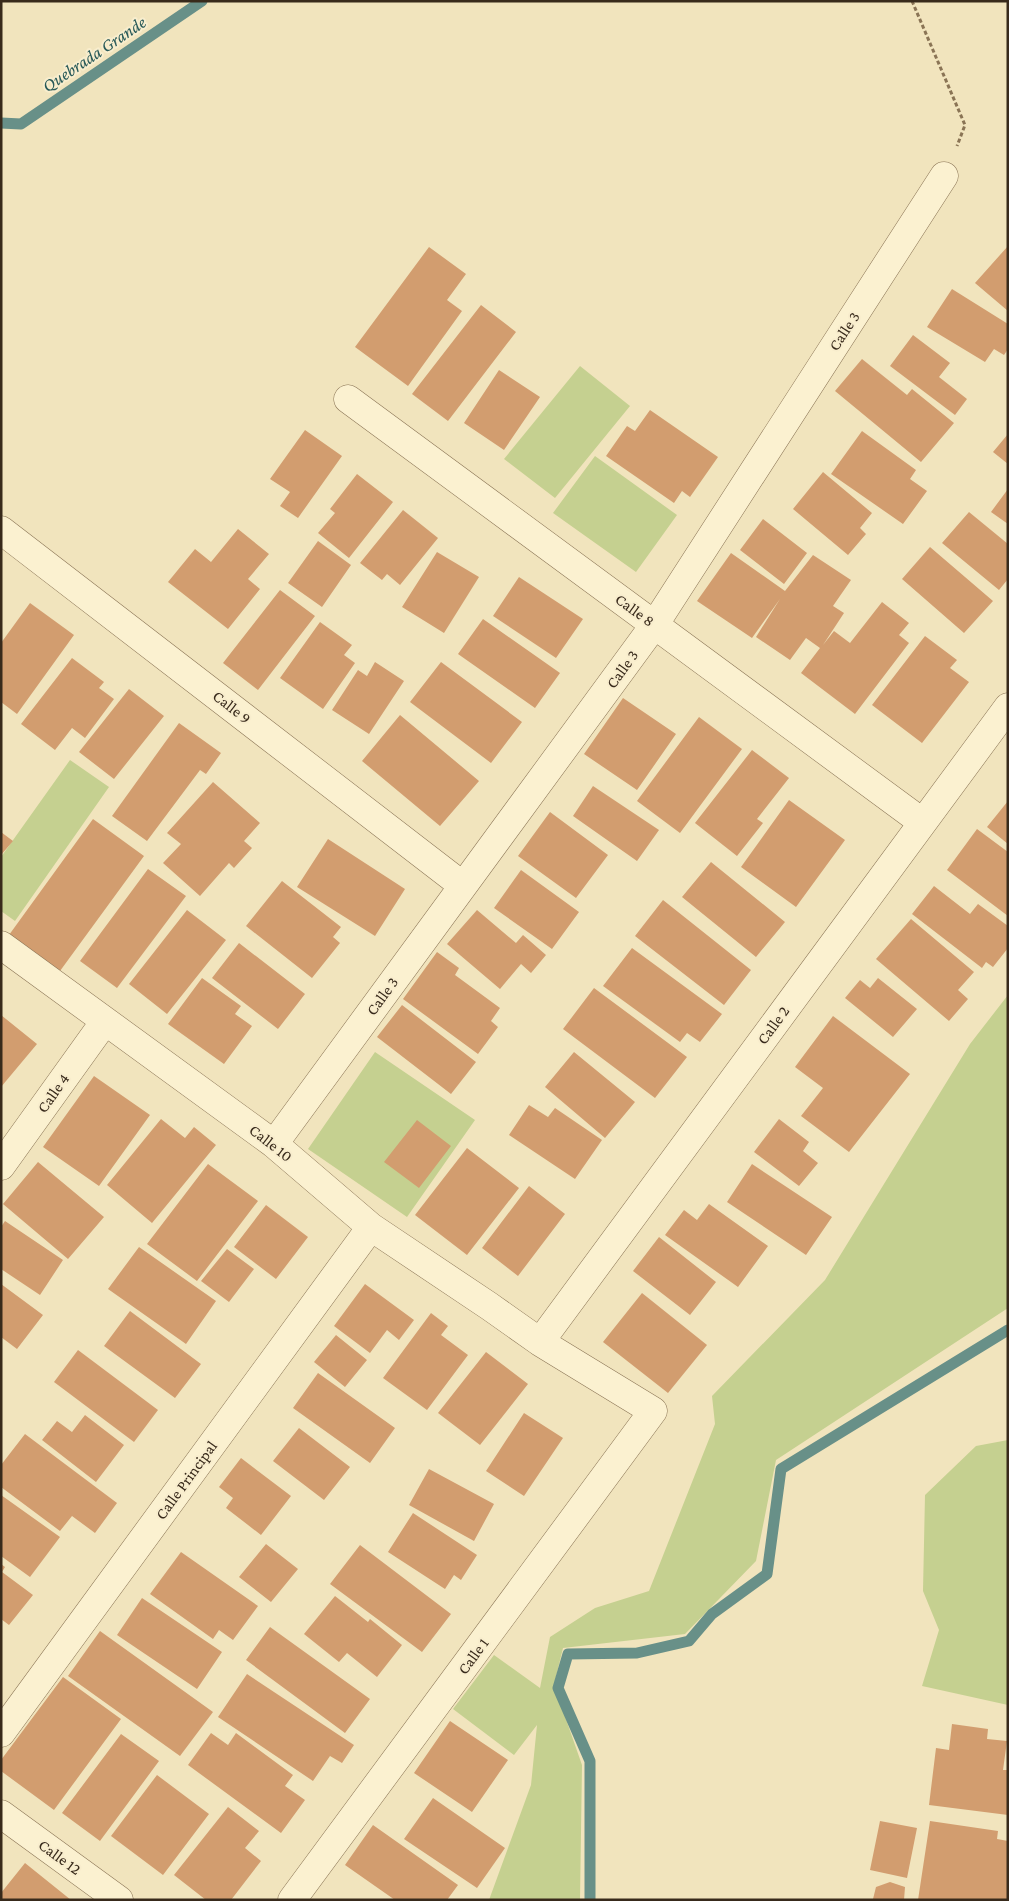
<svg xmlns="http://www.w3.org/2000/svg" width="1009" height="1901" font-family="'Crimson Pro',serif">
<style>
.green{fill:#c5d090}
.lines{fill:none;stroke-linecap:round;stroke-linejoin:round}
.stream{stroke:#689088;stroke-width:11}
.building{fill:#d29d6f}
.minor-casing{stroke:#8a7455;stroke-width:29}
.path{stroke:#8a7455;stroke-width:3;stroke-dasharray:4 2.5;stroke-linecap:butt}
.minor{stroke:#fbf1d0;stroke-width:28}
.labels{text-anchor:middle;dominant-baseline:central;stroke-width:4;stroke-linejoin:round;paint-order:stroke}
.street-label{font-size:16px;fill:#382a1b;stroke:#f8edcd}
.water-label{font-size:18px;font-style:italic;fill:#285958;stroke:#f8edcd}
</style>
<rect width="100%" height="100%" fill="#f1e4bd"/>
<path class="green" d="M 580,366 L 630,406 L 555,498 L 504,459 Z
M 595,456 L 677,515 L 636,572 L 553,513 Z
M 70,760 L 109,787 L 15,921 L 1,911 L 1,857 Z
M 1008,995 L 1008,1308 L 776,1460 L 756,1561 L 685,1634 L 563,1648 L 554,1685 L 582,1765 L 580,1900 L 489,1900 L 531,1785 L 537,1725 L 514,1755 L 453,1709 L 494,1655 L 540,1688 L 550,1637 L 595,1608 L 649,1591 L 715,1424 L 712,1396 L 825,1280 L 970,1044 Z
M 375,1052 L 475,1120 L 407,1217 L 308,1149 Z
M 1008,1440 L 1008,1705 L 922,1686 L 939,1630 L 923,1591 L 925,1495 L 976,1446 Z"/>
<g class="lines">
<path class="stream" d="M 1,123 L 21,124 L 202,1
M 590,1900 L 590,1761 L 558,1688 L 568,1654 L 637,1653 L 689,1641 L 712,1614 L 767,1574 L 781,1469 L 1008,1330"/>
</g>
<path class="building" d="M 1008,246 L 1008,311 L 975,283 Z
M 429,247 L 466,274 L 447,300 L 462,311 L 408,386 L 355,347 Z
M 952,289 L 1008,324 L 1008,349 L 1004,355 L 994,349 L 985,362 L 927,327 Z
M 481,305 L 516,332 L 448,421 L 412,394 Z
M 913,335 L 950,363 L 939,377 L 967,399 L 955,415 L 890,366 Z
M 862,359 L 907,395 L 912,389 L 954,423 L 921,462 L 835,391 Z
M 499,370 L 540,397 L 504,450 L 464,423 Z
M 650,410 L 718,457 L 690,497 L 682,491 L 674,503 L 606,456 L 627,426 L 635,431 Z
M 305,430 L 342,456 L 298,518 L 280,506 L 290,492 L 270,479 Z
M 862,431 L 916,470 L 910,479 L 927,491 L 903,524 L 831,474 Z
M 1008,434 L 1008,464 L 993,452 Z
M 823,472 L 872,513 L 860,528 L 866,534 L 848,555 L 793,509 Z
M 357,474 L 393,502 L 349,558 L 318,533 L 335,513 L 330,509 Z
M 1008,489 L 1008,524 L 991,512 Z
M 403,510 L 438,538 L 400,585 L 387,574 L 382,580 L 360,563 Z
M 969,512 L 1008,544 L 1008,579 L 999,590 L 942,543 Z
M 763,519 L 807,553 L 784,584 L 740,550 Z
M 238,529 L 269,554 L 248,579 L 260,589 L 228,629 L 168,582 L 195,549 L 211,562 Z
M 318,541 L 351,565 L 322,607 L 288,583 Z
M 930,547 L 993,601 L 964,633 L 902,579 Z
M 437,552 L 479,577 L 444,633 L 402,607 Z
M 731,553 L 785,591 L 813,555 L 851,580 L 833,606 L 844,613 L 823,645 L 834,631 L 850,643 L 882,602 L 909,623 L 899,635 L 909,643 L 855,714 L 801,673 L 820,648 L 806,638 L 790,660 L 756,637 L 780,599 L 752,638 L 697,601 Z
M 519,577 L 583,619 L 556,658 L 493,616 Z
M 280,590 L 315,616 L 258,690 L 223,663 Z
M 30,603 L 74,635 L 17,714 L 1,702 L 1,643 Z
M 483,619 L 560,673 L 535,708 L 458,654 Z
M 320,622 L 352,645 L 344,655 L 355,663 L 323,709 L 280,678 Z
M 925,636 L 957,660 L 950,668 L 969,682 L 922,743 L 872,705 Z
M 72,658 L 104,682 L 99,688 L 114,699 L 85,738 L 72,728 L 55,750 L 21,724 Z
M 375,662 L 404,681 L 369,734 L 332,710 L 358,670 L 367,676 Z
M 441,662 L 522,722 L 491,763 L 410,702 Z
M 129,689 L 164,716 L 114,779 L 79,752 Z
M 623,698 L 676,734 L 637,790 L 584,754 Z
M 400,715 L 479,781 L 440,826 L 362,761 Z
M 699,717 L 742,749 L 680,833 L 637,801 Z
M 179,723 L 221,753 L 206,774 L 200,770 L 147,841 L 112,816 Z
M 752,750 L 789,778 L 757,819 L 763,823 L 737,856 L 695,823 Z
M 213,782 L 260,823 L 244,841 L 252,848 L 234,868 L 229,863 L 200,896 L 163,863 L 181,844 L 167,833 Z
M 593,786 L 659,830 L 637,861 L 573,816 Z
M 789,800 L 845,840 L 796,907 L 741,867 Z
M 1008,801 L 1008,844 L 987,827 Z
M 550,812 L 608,855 L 576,898 L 518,856 Z
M 93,819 L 144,856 L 60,971 L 9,935 Z
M 977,829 L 1008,852 L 1008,916 L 947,870 Z
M 1,832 L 13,841 L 1,855 Z
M 328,839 L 405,889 L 375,936 L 297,887 Z
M 711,862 L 785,922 L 756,957 L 682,897 Z
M 148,869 L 186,896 L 117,988 L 80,961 Z
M 521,870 L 579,912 L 552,949 L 494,908 Z
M 282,881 L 341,927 L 333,937 L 340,943 L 312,978 L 246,926 Z
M 934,886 L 970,914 L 978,904 L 1008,926 L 1008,948 L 993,967 L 986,962 L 982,968 L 912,914 Z
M 663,900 L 751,970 L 724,1005 L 635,936 Z
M 187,910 L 226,940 L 167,1014 L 129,984 Z
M 477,910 L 516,943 L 523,935 L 546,955 L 531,973 L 521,964 L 500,989 L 447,944 Z
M 911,919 L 974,972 L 958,990 L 968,999 L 949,1021 L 876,959 Z
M 239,943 L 305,994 L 278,1029 L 212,978 Z
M 632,948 L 722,1014 L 700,1042 L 687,1033 L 680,1042 L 603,986 Z
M 437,952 L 459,968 L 455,975 L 500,1008 L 491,1021 L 498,1027 L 478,1054 L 403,999 Z
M 202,978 L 241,1006 L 235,1014 L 252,1026 L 224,1064 L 168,1024 Z
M 878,978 L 917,1009 L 893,1037 L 845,998 L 860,980 L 870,988 Z
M 594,988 L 687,1057 L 655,1098 L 563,1029 Z
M 402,1005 L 476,1062 L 451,1094 L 377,1037 Z
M 1,1015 L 37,1044 L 1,1087 Z
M 833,1016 L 910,1074 L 849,1152 L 801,1116 L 823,1088 L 795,1067 Z
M 574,1052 L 635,1102 L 605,1138 L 545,1087 Z
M 94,1076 L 150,1115 L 99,1186 L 43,1147 Z
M 529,1105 L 548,1117 L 555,1108 L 602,1140 L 575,1179 L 509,1135 Z
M 161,1119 L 185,1138 L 194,1127 L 216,1145 L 152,1223 L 107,1185 Z
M 779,1119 L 809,1142 L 803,1151 L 818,1163 L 799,1186 L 754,1152 Z
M 417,1120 L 451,1146 L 419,1188 L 384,1162 Z
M 467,1148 L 519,1188 L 467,1255 L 415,1215 Z
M 38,1162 L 104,1217 L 68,1259 L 3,1204 Z
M 208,1164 L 258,1201 L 197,1281 L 147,1244 Z
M 752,1164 L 832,1217 L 806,1255 L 727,1202 Z
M 529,1186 L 565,1214 L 518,1276 L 482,1248 Z
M 709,1204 L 768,1246 L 738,1287 L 665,1235 L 684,1210 L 697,1220 Z
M 266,1205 L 308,1237 L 276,1279 L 234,1247 Z
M 5,1221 L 63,1260 L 40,1295 L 1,1269 L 1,1227 Z
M 659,1237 L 716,1282 L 690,1315 L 633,1271 Z
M 139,1247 L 216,1301 L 186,1344 L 108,1289 Z
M 227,1249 L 254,1269 L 229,1302 L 201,1281 Z
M 1,1284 L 43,1315 L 17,1349 L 1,1337 Z
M 365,1284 L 414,1320 L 399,1340 L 387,1330 L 370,1353 L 334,1326 Z
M 642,1293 L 707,1345 L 668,1393 L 603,1342 Z
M 130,1311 L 201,1364 L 175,1398 L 104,1346 Z
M 431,1313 L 448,1326 L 441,1335 L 468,1355 L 427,1410 L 383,1378 Z
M 336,1335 L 367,1360 L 345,1387 L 314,1362 Z
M 78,1350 L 158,1410 L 134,1442 L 54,1382 Z
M 486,1352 L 528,1384 L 480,1445 L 438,1413 Z
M 318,1373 L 395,1428 L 370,1463 L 293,1408 Z
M 524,1413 L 563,1438 L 524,1496 L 486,1471 Z
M 85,1415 L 124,1445 L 96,1482 L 42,1440 L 57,1421 L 72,1432 Z
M 299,1428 L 350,1467 L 324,1500 L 273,1461 Z
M 25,1434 L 117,1503 L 95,1533 L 72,1516 L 60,1531 L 1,1487 L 1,1465 Z
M 241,1458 L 291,1496 L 261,1535 L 226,1508 L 233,1498 L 219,1487 Z
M 429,1469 L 494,1504 L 474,1541 L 409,1505 Z
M 1,1495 L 60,1537 L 30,1577 L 1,1556 Z
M 413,1513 L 477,1555 L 461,1580 L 454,1575 L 445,1589 L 388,1552 Z
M 266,1544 L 298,1569 L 271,1602 L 239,1577 Z
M 360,1545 L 451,1614 L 422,1652 L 330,1584 Z
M 181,1552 L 258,1606 L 233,1640 L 219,1630 L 213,1639 L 150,1594 Z
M 1,1564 L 5,1567 L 2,1572 L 33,1595 L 9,1625 L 1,1619 Z
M 335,1596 L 368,1622 L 370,1619 L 402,1645 L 377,1677 L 347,1653 L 339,1662 L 304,1634 Z
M 142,1598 L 222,1652 L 197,1689 L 117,1635 Z
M 270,1627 L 370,1699 L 345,1733 L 246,1660 Z
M 100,1631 L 213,1712 L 180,1756 L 68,1676 Z
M 247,1674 L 354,1745 L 342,1763 L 330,1756 L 313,1781 L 218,1717 Z
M 63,1677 L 121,1719 L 54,1810 L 1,1771 L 1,1760 Z
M 450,1721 L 508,1760 L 472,1812 L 414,1773 Z
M 952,1724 L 988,1729 L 987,1739 L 1007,1741 L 1003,1770 L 1008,1770 L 1008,1815 L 929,1805 L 936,1748 L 949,1750 Z
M 211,1733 L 228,1745 L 236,1733 L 293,1775 L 285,1786 L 305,1800 L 281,1833 L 188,1765 Z
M 121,1734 L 159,1761 L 100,1841 L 62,1813 Z
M 157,1775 L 209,1814 L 163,1875 L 111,1836 Z
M 433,1798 L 505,1848 L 477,1888 L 404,1839 Z
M 228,1807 L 259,1831 L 245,1848 L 261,1861 L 231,1900 L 206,1900 L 174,1875 Z
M 880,1821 L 917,1828 L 907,1878 L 870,1870 Z
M 930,1821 L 998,1831 L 997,1839 L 1008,1841 L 1008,1900 L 918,1900 Z
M 373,1825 L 458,1885 L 447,1900 L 395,1900 L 345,1865 Z
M 25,1863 L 71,1900 L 1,1900 L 1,1893 Z
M 890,1882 L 905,1887 L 904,1900 L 873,1899 L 876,1887 Z"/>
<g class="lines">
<g class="minor-casing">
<path id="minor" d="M 348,399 L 922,822
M 1,530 L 462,885
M 1,945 L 274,1144 L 371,1227 L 489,1306 L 540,1342 L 653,1411 L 292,1900
M 274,1144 L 655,624 L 944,176
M 1,1166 L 105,1021
M 540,1342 L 1008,707
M 1,1733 L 371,1227
M 1,1814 L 119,1900"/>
</g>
<path class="path" d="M 912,1 L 965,125 L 957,146"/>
<use href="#minor" class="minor"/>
</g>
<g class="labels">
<g class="street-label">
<text transform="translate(844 331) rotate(-57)">Calle 3</text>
<text transform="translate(635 610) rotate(36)">Calle 8</text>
<text transform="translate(622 669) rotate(-54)">Calle 3</text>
<text transform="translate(232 707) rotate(38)">Calle 9</text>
<text transform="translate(382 996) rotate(-54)">Calle 3</text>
<text transform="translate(773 1025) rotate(-54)">Calle 2</text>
<text transform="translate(53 1093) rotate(-55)">Calle 4</text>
<text transform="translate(271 1143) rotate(38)">Calle 10</text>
<text transform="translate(186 1480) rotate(-54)">Calle Principal</text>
<text transform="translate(473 1656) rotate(-54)">Calle 1</text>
<text transform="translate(60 1857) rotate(36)">Calle 12</text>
</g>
<g class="water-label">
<text transform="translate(94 54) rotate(-34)">Quebrada Grande</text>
</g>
</g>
<rect width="1009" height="1901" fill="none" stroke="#382a1b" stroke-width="5"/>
</svg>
